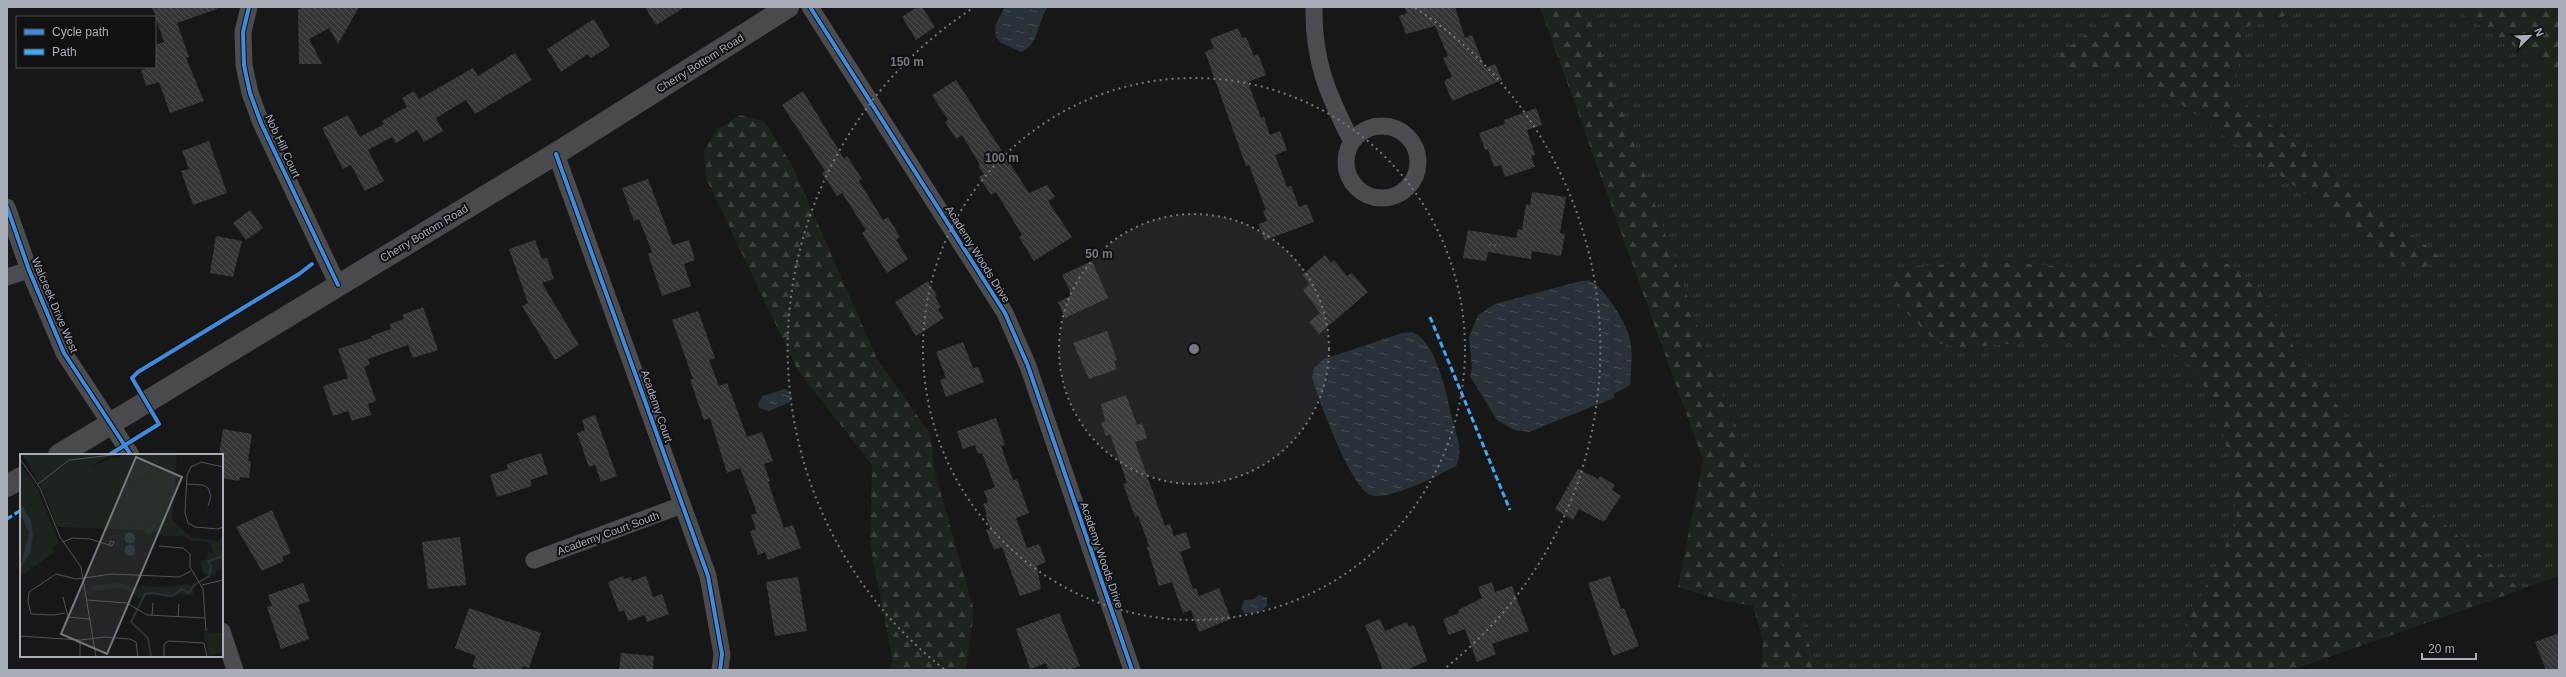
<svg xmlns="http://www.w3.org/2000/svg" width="2566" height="677" font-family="Helvetica,sans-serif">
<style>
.grass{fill:url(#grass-tufts)}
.forest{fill:url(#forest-firs)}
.water{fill:url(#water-ripples)}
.building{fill:url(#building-back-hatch)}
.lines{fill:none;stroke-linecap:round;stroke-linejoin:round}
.path{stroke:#4d4e52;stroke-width:2.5;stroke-dasharray:2 3;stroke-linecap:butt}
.minor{stroke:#4b4c50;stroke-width:17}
.secondary{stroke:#4a4a4e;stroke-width:22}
.quiet{stroke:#3fa9f5;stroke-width:3;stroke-dasharray:6 3;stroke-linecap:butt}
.cycleway-casing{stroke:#111113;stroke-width:6}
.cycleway{stroke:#408adc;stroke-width:4}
.ring{fill:none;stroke:#757880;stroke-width:2;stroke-dasharray:2 4}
.labels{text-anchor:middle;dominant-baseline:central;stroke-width:4;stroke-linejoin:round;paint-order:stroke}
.street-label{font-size:11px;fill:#a8adb8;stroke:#111113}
.inset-river{fill:none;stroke:#2a3239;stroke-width:2}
.inset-road{fill:none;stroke:#515357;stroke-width:1}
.view{fill:#757880;fill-opacity:0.15;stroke:#757880;stroke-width:2}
.inset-edge{fill:none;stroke:#a8adb8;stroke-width:2}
.centre{fill:#757880;stroke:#111113;stroke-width:2}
.ring-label{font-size:12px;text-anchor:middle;font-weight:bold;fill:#757880;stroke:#111113;stroke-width:4;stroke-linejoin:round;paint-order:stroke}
</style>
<defs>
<pattern id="grass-tufts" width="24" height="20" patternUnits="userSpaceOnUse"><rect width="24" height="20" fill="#1d241e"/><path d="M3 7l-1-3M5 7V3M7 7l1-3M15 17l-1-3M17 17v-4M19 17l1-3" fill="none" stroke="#3b413d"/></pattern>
<pattern id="forest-firs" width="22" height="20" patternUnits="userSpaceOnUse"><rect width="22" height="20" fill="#1d241e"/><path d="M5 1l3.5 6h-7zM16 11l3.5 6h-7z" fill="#3b413d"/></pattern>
<pattern id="water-ripples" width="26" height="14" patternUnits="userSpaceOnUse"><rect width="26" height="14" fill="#2a3239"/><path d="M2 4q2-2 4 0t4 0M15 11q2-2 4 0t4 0" fill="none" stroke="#464d54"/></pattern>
<pattern id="building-back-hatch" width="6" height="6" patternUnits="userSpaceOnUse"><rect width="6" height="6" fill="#353536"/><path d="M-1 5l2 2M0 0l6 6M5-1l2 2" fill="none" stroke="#4f5051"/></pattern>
</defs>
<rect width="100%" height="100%" fill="#171717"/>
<path class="grass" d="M 1586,7 L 2155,7 L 2127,14 L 2100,25 L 2059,54 L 2066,71 L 2134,70 L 2415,273 L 2439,257 L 2232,94 L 2247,26 L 2319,7 L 2451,7 L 2559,74 L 2559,576 L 2291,670 L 1818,670 Z"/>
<path class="forest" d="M 1540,7 L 1586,7 L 1818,670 L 1761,670 L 1763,640 L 1753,606 L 1716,599 L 1678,587 L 1703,460 Z
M 2155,7 L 2319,7 L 2248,26 L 2232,94 L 2440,257 L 2415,273 L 2134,70 L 2066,71 L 2059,54 L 2100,25 L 2127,14 Z
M 2451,7 L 2559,7 L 2559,74 Z
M 740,115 L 764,121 L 792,165 L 877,359 L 931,435 L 934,469 L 974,611 L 966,670 L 890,670 L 893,661 L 870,544 L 872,465 L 797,369 L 706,178 L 704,151 L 718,129 Z
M 2207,257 L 2236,267 L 2258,288 L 2297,352 L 2395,482 L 2521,590 L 2291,670 L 2196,670 L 2187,618 L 2202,594 L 2237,522 L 2229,460 L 2217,405 L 2190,366 L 2154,336 L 2085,337 L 1964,348 L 1937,343 L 1901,307 L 1887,281 L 1899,268 L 1986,261 L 2085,268 L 2127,267 L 2174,258 Z"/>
<path class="water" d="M 1005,7 L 1048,7 C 1037,21 1040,44 1021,52 L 1001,43 L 996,37 L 995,26 Z
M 1581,281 C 1583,281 1588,280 1590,281 C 1603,285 1628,326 1630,339 C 1633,354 1631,370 1630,385 L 1614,394 L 1614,398 L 1529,432 L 1514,430 L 1497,420 L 1470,376 L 1472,367 L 1469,337 L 1478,315 L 1495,304 Z
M 1412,332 C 1435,340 1447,393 1451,415 C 1454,431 1465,449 1456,466 C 1439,475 1389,501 1371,495 C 1351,489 1318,398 1312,377 L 1314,368 L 1324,359 L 1402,333 Z
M 785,389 L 790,392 L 792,398 L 790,402 L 769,411 L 759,408 L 758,403 L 763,396 Z
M 1259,595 L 1267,598 L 1267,606 L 1258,613 L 1244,613 L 1241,609 L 1244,600 L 1254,599 Z"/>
<path class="building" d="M 152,7 L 217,7 L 217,9 L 177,23 L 189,57 L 186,58 L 204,101 L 170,113 L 159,82 L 146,86 L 141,70 L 155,67 L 155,45 L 164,42 Z
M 304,7 L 359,7 L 338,44 L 329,28 L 309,39 L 322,64 L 299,64 L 298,10 Z
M 645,7 L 685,7 L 656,25 Z
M 917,7 L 922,7 L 935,27 L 916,40 L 902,17 Z
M 1404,7 L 1455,7 L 1465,38 L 1472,35 L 1485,68 L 1495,64 L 1502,80 L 1452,101 L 1444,81 L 1452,77 L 1443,58 L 1448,56 L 1435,26 L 1406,34 L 1399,16 L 1407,13 Z
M 594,19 L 610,46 L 591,58 L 588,54 L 561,72 L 547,49 Z
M 1238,28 L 1242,38 L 1246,37 L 1254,56 L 1258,54 L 1266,75 L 1248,82 L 1261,118 L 1264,117 L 1270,135 L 1280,131 L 1287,150 L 1275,155 L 1287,187 L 1291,186 L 1299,207 L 1307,204 L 1314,222 L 1265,240 L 1258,224 L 1267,221 L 1263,211 L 1266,210 L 1249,165 L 1246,166 L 1205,52 L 1214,48 L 1210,39 Z
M 515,53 L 532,80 L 475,114 L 466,100 L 436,118 L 443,131 L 424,142 L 417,130 L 396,143 L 392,137 L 368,150 L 384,181 L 365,191 L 351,165 L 343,169 L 322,128 L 348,115 L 360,137 L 384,124 L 382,121 L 407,107 L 402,98 L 414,91 L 419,99 L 473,68 L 478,76 Z
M 956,80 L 1029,193 L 1047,185 L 1055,197 L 1048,201 L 1072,237 L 1034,261 L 1019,237 L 1022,235 L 996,192 L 991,195 L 979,177 L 984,174 L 978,166 L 980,165 L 962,135 L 956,139 L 945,122 L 948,120 L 932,95 Z
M 803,91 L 844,159 L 847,156 L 862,179 L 859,181 L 883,220 L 888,217 L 900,237 L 896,240 L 908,259 L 887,273 L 862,233 L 866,230 L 842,193 L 837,196 L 822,173 L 825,171 L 782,105 Z
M 1536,108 L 1542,125 L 1527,130 L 1535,155 L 1531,156 L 1535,167 L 1505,177 L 1501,165 L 1494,167 L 1488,149 L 1485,150 L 1479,133 L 1505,124 L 1504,120 Z
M 209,141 L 227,193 L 193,205 L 181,171 L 189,169 L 182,151 Z
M 648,179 L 673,245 L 689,240 L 695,260 L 684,264 L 691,286 L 662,296 L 648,254 L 652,252 L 639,219 L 634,221 L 622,188 Z
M 1532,192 L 1566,197 L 1560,233 L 1565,234 L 1561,256 L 1532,251 L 1531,259 L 1488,252 L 1486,261 L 1463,258 L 1468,230 L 1516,238 L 1518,229 L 1522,230 L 1526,204 L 1530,205 Z
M 250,210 L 263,228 L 246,240 L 233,223 Z
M 216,236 L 242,241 L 233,277 L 210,273 Z
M 535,240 L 542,259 L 547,258 L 554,279 L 542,283 L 579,345 L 555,360 L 522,306 L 528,303 L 509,249 Z
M 1325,255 L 1331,263 L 1334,260 L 1347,276 L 1352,273 L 1368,292 L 1319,334 L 1309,322 L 1320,313 L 1303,290 L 1310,284 L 1302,275 Z
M 1092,261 L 1108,298 L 1065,318 L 1058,302 L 1072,295 L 1062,275 Z
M 928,281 L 937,296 L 935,297 L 941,307 L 938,309 L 944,318 L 916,336 L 895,302 Z
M 423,307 L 438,350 L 413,358 L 408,345 L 368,359 L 370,365 L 364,367 L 376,401 L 368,404 L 371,415 L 352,421 L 348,411 L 333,416 L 323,386 L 348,378 L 338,349 L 372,338 L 371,336 L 391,329 L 390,324 L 404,319 L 402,315 Z
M 698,311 L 715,358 L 709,360 L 719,386 L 727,383 L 747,437 L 762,432 L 773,461 L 764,464 L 770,481 L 768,482 L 784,528 L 793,525 L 801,548 L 768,560 L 765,552 L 758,555 L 750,531 L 756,529 L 751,515 L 757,513 L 740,468 L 727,473 L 710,418 L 704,420 L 690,380 L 693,379 L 672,320 Z
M 1107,331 L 1117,360 L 1114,361 L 1117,369 L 1089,379 L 1073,343 Z
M 963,342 L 973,368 L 978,367 L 984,382 L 946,397 L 940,380 L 946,378 L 936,352 Z
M 1126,395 L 1137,425 L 1142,423 L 1147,438 L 1135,442 L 1165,526 L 1170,524 L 1174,536 L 1186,532 L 1191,548 L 1180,552 L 1193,589 L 1196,588 L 1199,596 L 1219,588 L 1231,619 L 1199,632 L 1191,610 L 1183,613 L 1172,582 L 1159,586 L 1147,547 L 1149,546 L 1138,516 L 1135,517 L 1123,484 L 1127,483 L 1110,434 L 1106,436 L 1101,423 L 1105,421 L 1101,404 Z
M 595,415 L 617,476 L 601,482 L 595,465 L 589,467 L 577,433 L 585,430 L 582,420 Z
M 996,418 L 1005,445 L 1001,446 L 1013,480 L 1017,479 L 1029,513 L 1016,518 L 1027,548 L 1039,544 L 1046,562 L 1037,566 L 1041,589 L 1020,596 L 1002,547 L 994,550 L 986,530 L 991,529 L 985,515 L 987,514 L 983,504 L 988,502 L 984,491 L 995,487 L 982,453 L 978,454 L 975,445 L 963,449 L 957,431 Z
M 223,429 L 252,434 L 248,461 L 251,462 L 249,478 L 240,477 L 239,481 L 222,478 L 222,455 L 219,455 Z
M 541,453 L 548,474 L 530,480 L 532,486 L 497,497 L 490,475 L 508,469 L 507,464 Z
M 1578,469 L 1598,479 L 1600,476 L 1615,485 L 1612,490 L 1621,496 L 1604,522 L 1579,509 L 1573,520 L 1555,509 Z
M 272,510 L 291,553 L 282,557 L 284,561 L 262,571 L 236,527 Z
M 460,537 L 466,585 L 428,589 L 422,542 Z
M 623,576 L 624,579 L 631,577 L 632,581 L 646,576 L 653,597 L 662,594 L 669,614 L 647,622 L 645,615 L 628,621 L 624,610 L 619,612 L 608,582 Z
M 1610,576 L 1621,609 L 1624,608 L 1639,646 L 1613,656 L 1588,583 Z
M 798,577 L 807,631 L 775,636 L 766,582 Z
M 1492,582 L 1495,592 L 1512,586 L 1529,631 L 1492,644 L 1496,654 L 1477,662 L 1465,629 L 1449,635 L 1443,619 L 1459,613 L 1458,610 L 1482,598 L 1478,587 Z
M 303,583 L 310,601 L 298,605 L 309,639 L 281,649 L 267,607 L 272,606 L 268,595 Z
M 469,608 L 541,633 L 529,668 L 523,666 L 521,670 L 482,670 L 472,667 L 476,656 L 455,648 Z
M 1059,613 L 1080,666 L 1068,670 L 1048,670 L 1046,663 L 1030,669 L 1016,629 Z
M 1380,619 L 1385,631 L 1407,622 L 1409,627 L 1414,625 L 1427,661 L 1406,670 L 1383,670 L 1365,625 Z
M 2559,633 L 2559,670 L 2546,670 L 2535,642 Z
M 621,653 L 654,656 L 653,670 L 619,670 Z"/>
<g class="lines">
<path class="path" d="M 1489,245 L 1502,246"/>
<path class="minor" d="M 249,7 L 243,32 L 244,65 L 250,93 L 261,123 L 338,285
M 810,7 L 1005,313 L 1028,366 L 1132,670
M 1314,7 C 1313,61 1328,95 1352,142
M1346 162a36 36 0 1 1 72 0a36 36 0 1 1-72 0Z
M 556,154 L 708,576 L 722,654 L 720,670
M 7,207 L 29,270 L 64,353 L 131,455
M 7,277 L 29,270
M 534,560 L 682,505
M 222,631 L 235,670"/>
<path class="secondary" d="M 59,455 L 565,148 L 788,7
M 7,486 L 21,478"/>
<path class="quiet" d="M 1430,317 L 1510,510
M 7,519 L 21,510"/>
<g class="cycleway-casing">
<path id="cycleway" d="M 249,7 L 243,32 L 244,65 L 250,93 L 261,123 L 338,285
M 810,7 L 1005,313 L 1028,366 L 1132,670
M 556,154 L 708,576 L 722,654 L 720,670
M 7,207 L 29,270 L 64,353 L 131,455
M 109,455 L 159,424 L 132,378 L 138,372 L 299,274 L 312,264"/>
</g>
<use href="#cycleway" class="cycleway"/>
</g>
<circle cx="1194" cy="349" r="135" fill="#757880" fill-opacity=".12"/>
<g class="ring">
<circle cx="1194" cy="349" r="135"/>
<circle cx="1194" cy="349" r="271"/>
<path d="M944 669A406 406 0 0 1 973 8M1415 8A406 406 0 0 1 1444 669"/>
</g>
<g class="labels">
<g class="street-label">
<text transform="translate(700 63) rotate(-32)">Cherry Bottom Road</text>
<text transform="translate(283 146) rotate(65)">Nob Hill Court</text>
<text transform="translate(424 233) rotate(-31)">Cherry Bottom Road</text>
<text transform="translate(978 254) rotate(58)">Academy Woods Drive</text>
<text transform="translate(55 305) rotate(67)">Walcreek Drive West</text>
<text transform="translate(657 406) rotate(71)">Academy Court</text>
<text transform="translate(608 533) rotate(-20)">Academy Court South</text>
<text transform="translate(1102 555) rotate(71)">Academy Woods Drive</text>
</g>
</g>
<g transform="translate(20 454)">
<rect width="203" height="203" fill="#171717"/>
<path d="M 30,0 L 91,0 L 70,13 L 105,15 L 106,40 L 108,35 L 129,19 L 112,29 L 108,26 L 110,13 L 128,0 L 157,0 L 152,66 L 163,76 L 35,67 L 33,56 L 66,30 L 54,29 L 25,40 L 6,5 L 13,2 L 32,11 Z" fill="#1d241e"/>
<path d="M 0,0 L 30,0 L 32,11 L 28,14 L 13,2 L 6,5 ZM 107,0 L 128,0 L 110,13 L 108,26 L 113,29 L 130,19 L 130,21 L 108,35 L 106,40 L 104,36 L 105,15 L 69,13 ZM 155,23 L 153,49 L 147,47 L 142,41 L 130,40 L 121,57 L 115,58 L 125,34 ZM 54,29 L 66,30 L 33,56 L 35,67 L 163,76 L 171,83 L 198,87 L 203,83 L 203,92 L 199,95 L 203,96 L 203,115 L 198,114 L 194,122 L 184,119 L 180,107 L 187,105 L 188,98 L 192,99 L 191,92 L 188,88 L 171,87 L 163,82 L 144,82 L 134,77 L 130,82 L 122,76 L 37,73 L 25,40 ZM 98,129 L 118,135 L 121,131 L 138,133 L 169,130 L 173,133 L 174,139 L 172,142 L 163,140 L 145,144 L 140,140 L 127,140 L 119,145 L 112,138 L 98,134 L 73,137 L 70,132 Z" fill="#1d241e"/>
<path d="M 0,10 L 18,36 L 39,90 L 33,93 L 33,99 L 0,123 ZM 184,178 L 203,179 L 203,198 L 189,202 L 187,190 L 184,186 Z" fill="#1d241e"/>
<path d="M 0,48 L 11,67 L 13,82 L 10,99 L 0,115 L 9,79 L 0,59 ZM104.5 84a5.5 5.5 0 1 1 11 0a5.5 5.5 0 1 1-11 0ZM104.5 96a5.5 5.5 0 1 1 11 0a5.5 5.5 0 1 1-11 0Z" fill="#2a3239"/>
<path class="inset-river" d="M 131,203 L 128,184 L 111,168 L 125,140 L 131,139 L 152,142 L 162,135 L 169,139 L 174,131 L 189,122 L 191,112 L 188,107 L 203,102"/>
<path class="inset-road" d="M 0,5 L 20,34 L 40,83 L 61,113 L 76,203M 203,13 L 181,8 L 171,13 L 167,21 L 165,59 L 168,69 L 175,73 L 198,75 L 203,73M 18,30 L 49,6 L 101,0M 167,30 L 183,31 L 188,34 L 191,42 L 188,52M 43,88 L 52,84 L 70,85 L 92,92 L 94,88 L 90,87 L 90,91M 139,92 L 163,94 L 170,100 L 170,113 L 183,135 L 186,177M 182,131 L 203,126M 43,143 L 48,163 L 70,165M 67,146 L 107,149 L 127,161 L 185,164M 45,159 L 34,161 L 11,160 L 8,147 L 9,138 L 36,120 L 56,125 L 92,120 L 159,123 L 171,117M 132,161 L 133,149M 158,163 L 159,150M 0,182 L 60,186 L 85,183 L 110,185 L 116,188 L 118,203M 60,186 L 60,203M 144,190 L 149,187 L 184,189 L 187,203M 144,203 L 144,190"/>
<path class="view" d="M 116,3 L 162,23 L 87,200 L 41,180 Z"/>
<rect width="203" height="203" class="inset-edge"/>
</g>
<circle cx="1194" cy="349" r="6" class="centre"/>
<g class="ring-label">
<text x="907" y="66">150 m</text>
<text x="1002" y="162">100 m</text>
<text x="1099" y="258">50 m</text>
</g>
<rect width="2566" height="677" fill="none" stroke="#a8adb8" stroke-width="16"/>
<rect x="16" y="16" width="140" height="52" fill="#111113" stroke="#4d4f55"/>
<rect x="24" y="29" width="20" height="6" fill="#408adc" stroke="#4d4f55"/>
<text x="52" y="36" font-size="12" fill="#a8adb8">Cycle path</text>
<rect x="24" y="49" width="20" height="6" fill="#3fa9f5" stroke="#4d4f55"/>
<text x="52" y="56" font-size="12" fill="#a8adb8">Path</text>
<g transform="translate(2530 36) rotate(67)" stroke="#111113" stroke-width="3" paint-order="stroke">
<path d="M0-3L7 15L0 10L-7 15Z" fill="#a8adb8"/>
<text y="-6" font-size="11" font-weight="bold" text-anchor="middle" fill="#a8adb8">N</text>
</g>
<path d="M2422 653v6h54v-6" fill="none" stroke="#a8adb8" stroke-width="2"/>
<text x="2428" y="653" font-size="12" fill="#a8adb8" stroke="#111113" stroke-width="3" paint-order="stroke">20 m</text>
</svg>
